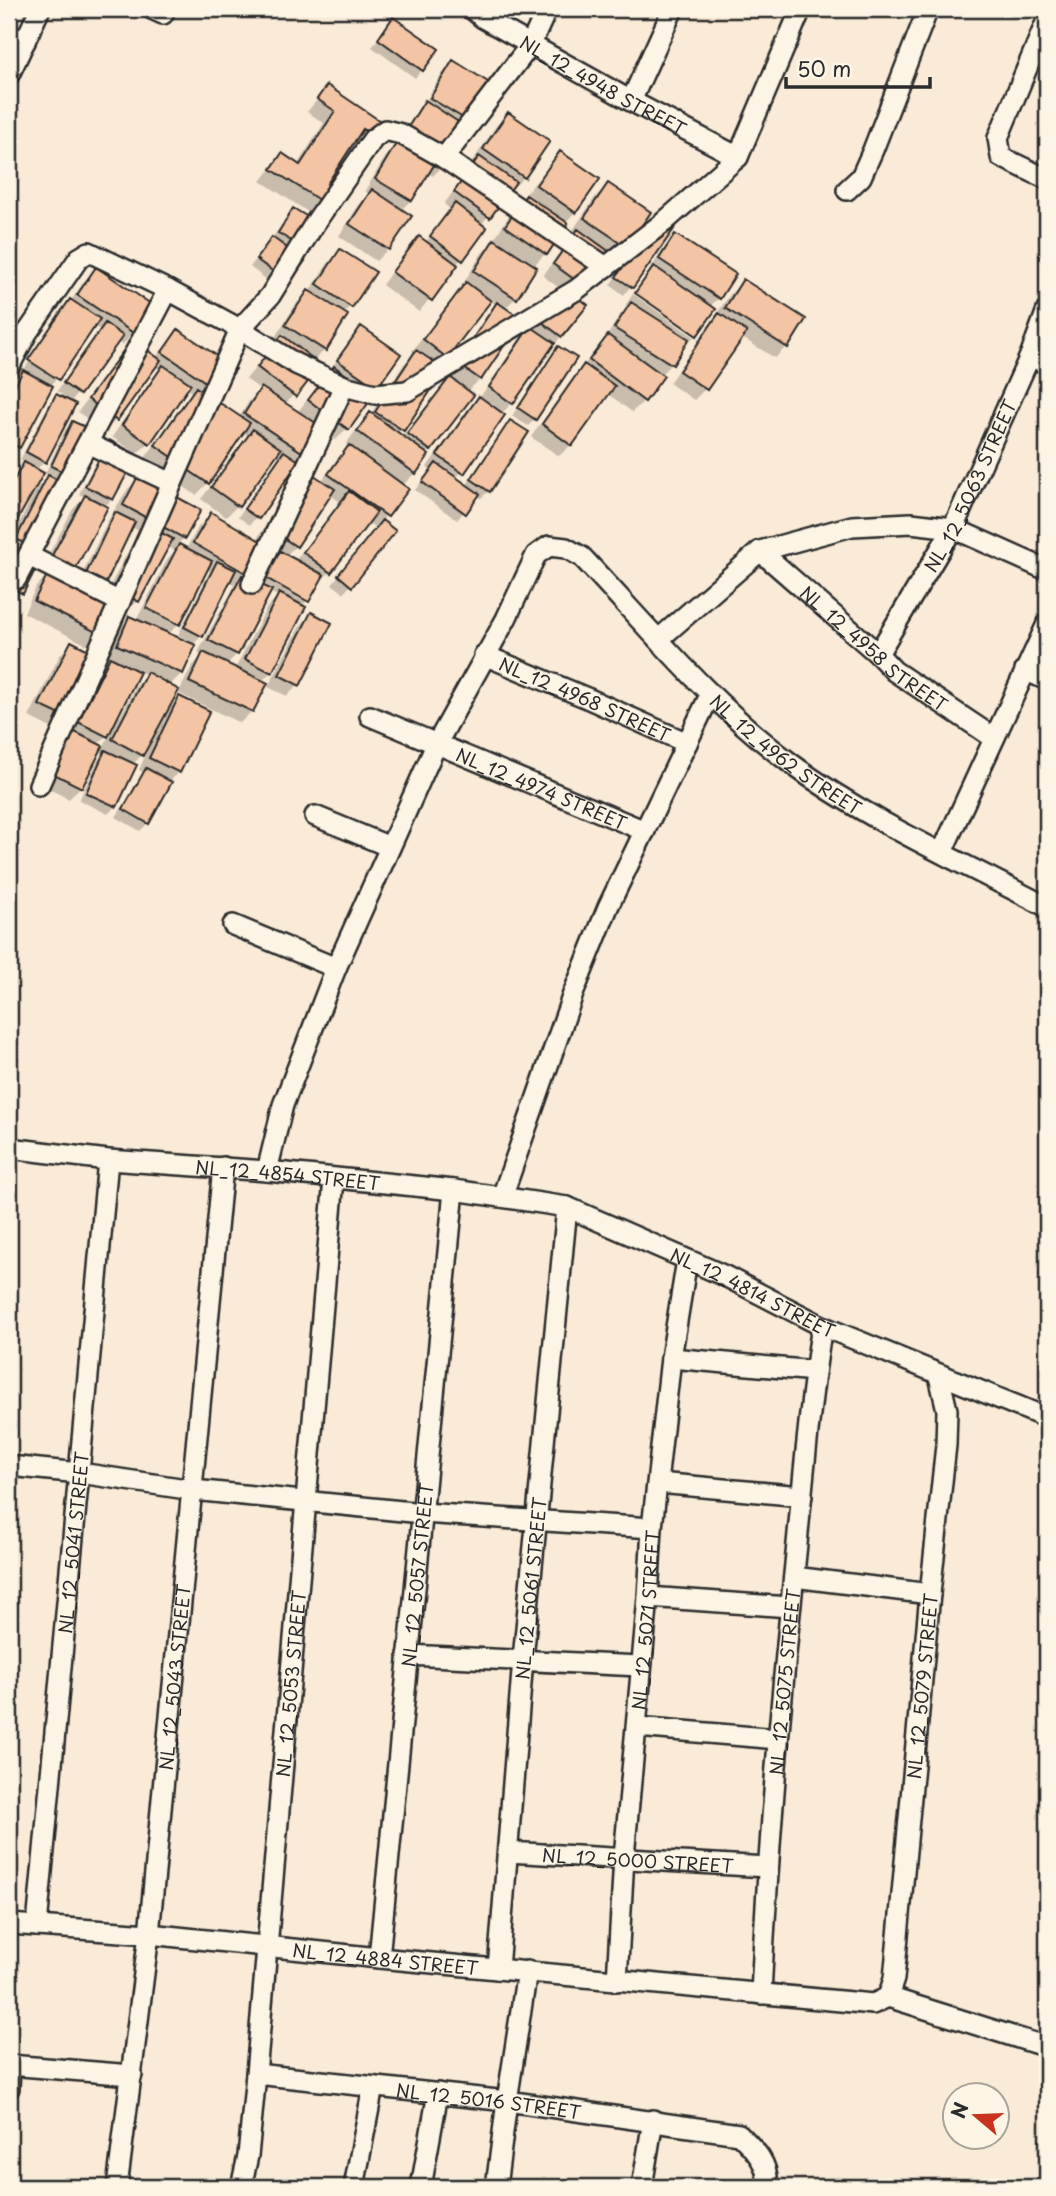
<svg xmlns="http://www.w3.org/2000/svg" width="1056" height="2196" font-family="'Playpen Sans',sans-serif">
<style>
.shadow{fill:#0003;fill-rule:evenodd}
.building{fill:#f4c5a4;stroke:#2b2b2b;stroke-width:2}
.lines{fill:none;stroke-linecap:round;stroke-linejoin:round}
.minor-casing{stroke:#2b2b2b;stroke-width:24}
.minor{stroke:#fcf5e5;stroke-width:19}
.labels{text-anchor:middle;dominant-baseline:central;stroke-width:7;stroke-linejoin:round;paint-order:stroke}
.street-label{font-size:18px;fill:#2b2b2b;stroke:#fcf5e5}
</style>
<rect width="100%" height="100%" fill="#faebd8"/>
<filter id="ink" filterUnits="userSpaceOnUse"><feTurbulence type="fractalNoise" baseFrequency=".0143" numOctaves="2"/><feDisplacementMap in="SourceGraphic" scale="14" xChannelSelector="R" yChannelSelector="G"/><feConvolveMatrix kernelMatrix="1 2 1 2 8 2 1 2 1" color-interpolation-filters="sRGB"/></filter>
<g filter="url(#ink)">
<path class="shadow" d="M 393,19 L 422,70 L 415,78 L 372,47 Z
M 453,63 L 493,87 L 444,164 L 433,176 L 428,173 L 411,200 L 401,210 L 388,249 L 376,261 L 339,236 L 360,203 L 369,194 L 365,191 L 386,156 L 422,107 L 442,74 Z
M 327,88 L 387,127 L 367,151 L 353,142 L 325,184 L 320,220 L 261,181 L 282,155 L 297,165 L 324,123 L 307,112 Z
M 508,115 L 524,177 L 512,189 L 510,187 L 481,225 L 461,259 L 419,312 L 382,285 L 407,250 L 419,238 L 425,243 L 451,210 L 444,204 L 475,163 L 472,162 L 496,126 Z
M 560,153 L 598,180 L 575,212 L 565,223 L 546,253 L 533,266 L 535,267 L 516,298 L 504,309 L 520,320 L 480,379 L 467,392 L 471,395 L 426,454 L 427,455 L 415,473 L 402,486 L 406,489 L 381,522 L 394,532 L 344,593 L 332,584 L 376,528 L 367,522 L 330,572 L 318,583 L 302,607 L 304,608 L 271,672 L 261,682 L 265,684 L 252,711 L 240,723 L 176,692 L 168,709 L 179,698 L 208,711 L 179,772 L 169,782 L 148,823 L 140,831 L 116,817 L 144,773 L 139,770 L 148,749 L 132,765 L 134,766 L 116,806 L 108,814 L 79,800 L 98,760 L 105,753 L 99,750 L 80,787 L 69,799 L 37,783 L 58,743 L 68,732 L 98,671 L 111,659 L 107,657 L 118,630 L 130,618 L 136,621 L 168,558 L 175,551 L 167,546 L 138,601 L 126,612 L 113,605 L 98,633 L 87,645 L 24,613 L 36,587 L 49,574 L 41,569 L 73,509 L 85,497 L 79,494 L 102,450 L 109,442 L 134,455 L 135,453 L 112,437 L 152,379 L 160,370 L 155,366 L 116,420 L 104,431 L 78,412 L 121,353 L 132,342 L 155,358 L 178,331 L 233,369 L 210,399 L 214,402 L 203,421 L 220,405 L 239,418 L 249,401 L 261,390 L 246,379 L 279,340 L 275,337 L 296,304 L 309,292 L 329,262 L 340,251 L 373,272 L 344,314 L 346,316 L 325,350 L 313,361 L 318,365 L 285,405 L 297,413 L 328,373 L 350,340 L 361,328 L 399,354 L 369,394 L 371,395 L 347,428 L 336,440 L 320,428 L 250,525 L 238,517 L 281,457 L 275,454 L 237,506 L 226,517 L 201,499 L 249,436 L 242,432 L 208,483 L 196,495 L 168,476 L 177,462 L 176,461 L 165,472 L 145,458 L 192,393 L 186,388 L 149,443 L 136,454 L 112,499 L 104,507 L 106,508 L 74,569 L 61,582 L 101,603 L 135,538 L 141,532 L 131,527 L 104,584 L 96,592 L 78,583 L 107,522 L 127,490 L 138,478 L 198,510 L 184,538 L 177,545 L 186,549 L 199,526 L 211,514 L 256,540 L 293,483 L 305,471 L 321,482 L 337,459 L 350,447 L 346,444 L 359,426 L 370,415 L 404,364 L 415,353 L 412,351 L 466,285 L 463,284 L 482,253 L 496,240 L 494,239 L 514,208 ZM 489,300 L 497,305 L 486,316 L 446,376 L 450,378 L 438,391 L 402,438 L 398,434 L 443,370 L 437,366 ZM 329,494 L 340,502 L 295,561 L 285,556 L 296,546 ZM 271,549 L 280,555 L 273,561 L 259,586 L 251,582 ZM 206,569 L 210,571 L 178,635 L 188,640 L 187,643 L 168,635 L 178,624 ZM 229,581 L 235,585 L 198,652 L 203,655 L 192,666 L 179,692 L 169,686 L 182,673 L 192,645 L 202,636 ZM 269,592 L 278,596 L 267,607 L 235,669 L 226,665 L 237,654 ZM 139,671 L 147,675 L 136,686 L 120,717 L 117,715 ZM 110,733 L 103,748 L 97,745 Z
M 608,185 L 648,212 L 577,299 L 561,336 L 512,403 L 501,414 L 456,479 L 466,486 L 503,429 L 510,422 L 489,491 L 481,498 L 477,496 L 457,520 L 415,490 L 431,470 L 427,467 L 467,410 L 479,399 L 519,340 L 562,290 L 543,276 L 566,243 L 577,233 L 573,230 L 596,196 Z
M 293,210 L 320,227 L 280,290 L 250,267 Z
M 650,227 L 672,229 L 624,295 L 610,285 Z
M 675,237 L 719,298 L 709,307 L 696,334 L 635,291 L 651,272 L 649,271 L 664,248 Z
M 96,269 L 152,306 L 134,333 L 122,345 L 117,341 L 70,403 L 45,461 L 36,470 L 42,474 L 9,531 L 9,483 L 25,463 L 20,460 L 49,404 L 57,396 L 70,403 L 71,401 L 57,391 L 101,331 L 94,326 L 50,387 L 19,447 L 9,457 L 9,390 L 21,375 L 18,372 L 22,366 L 25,368 L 63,311 L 59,311 L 71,301 L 84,281 Z
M 743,282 L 787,346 L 775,358 L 741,337 L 705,389 L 694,400 L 669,383 L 731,293 Z
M 633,294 L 694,337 L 683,346 L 671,364 L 660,375 L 644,401 L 632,412 L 607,393 L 571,445 L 559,456 L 531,437 L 573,378 L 605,340 L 619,316 L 628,307 L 625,306 Z
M 559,349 L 535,419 L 528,426 L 512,416 L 551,356 Z
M 72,423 L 98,435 L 21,593 L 10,605 L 9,545 L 36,489 L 49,476 L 45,474 L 65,430 Z
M 9,458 L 13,460 L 9,469 Z
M 311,614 L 298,685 L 287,696 L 268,687 L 300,626 Z
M 71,643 L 98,657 L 55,730 L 29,717 L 60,655 Z"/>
<path class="building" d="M 393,17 L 439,49 L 423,71 L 378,39 Z
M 453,60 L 496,87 L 473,124 L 430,98 Z
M 327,85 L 389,127 L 380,140 L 363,129 L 327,184 L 343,194 L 333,209 L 271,169 L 282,153 L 300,165 L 335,111 L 317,99 Z
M 425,100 L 469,129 L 446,165 L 402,137 Z
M 508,112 L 550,141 L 525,178 L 483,149 Z
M 397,142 L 434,165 L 412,201 L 375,179 Z
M 560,151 L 600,179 L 576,213 L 536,185 Z
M 479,156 L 516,182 L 490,218 L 454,192 Z
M 608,183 L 651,212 L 627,247 L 584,218 Z
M 372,189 L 412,216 L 389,250 L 349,224 Z
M 526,195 L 568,223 L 547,255 L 505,226 Z
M 455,203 L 487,228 L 463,261 L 430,236 Z
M 293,208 L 323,226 L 308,251 L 278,233 Z
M 657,217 L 674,229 L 633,288 L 616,277 Z
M 578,229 L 614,255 L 589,290 L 553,264 Z
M 675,234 L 736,274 L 720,299 L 659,259 Z
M 419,236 L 458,265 L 432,301 L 392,272 Z
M 272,237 L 305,261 L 289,283 L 256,259 Z
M 494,239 L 537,267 L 517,299 L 474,271 Z
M 340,249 L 376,272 L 352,308 L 317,284 Z
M 654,266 L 716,309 L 697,336 L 635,293 Z
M 96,267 L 154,306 L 135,334 L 77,295 Z
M 743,279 L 806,319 L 788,348 L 725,308 Z
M 466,282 L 491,301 L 447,358 L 423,339 Z
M 564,286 L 588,305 L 562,337 L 538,319 Z
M 308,290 L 348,315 L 326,351 L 285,325 Z
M 70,299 L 100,319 L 59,380 L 28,360 Z
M 497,302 L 522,319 L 481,380 L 457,363 Z
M 631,302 L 689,339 L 673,365 L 614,328 Z
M 719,313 L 747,332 L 707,390 L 679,371 Z
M 105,323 L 123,336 L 80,395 L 63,383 Z
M 361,326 L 401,354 L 377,388 L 337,360 Z
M 530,326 L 555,343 L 513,404 L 489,387 Z
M 178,329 L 236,369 L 220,392 L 162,352 Z
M 282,335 L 321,365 L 296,397 L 257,367 Z
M 608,335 L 664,376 L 645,402 L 589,360 Z
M 132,339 L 161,360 L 117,421 L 88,399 Z
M 558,346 L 577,358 L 536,420 L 518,408 Z
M 416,350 L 445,369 L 404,431 L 375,412 Z
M 584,364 L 615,386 L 572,446 L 542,424 Z
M 163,365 L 191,384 L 150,444 L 122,425 Z
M 334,366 L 374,395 L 349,430 L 308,400 Z
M 23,370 L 53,386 L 20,448 L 9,442 L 9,398 Z
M 450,377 L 474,395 L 431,451 L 407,433 Z
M 196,387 L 217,402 L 178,461 L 155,445 Z
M 261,387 L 322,427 L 305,454 L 244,414 Z
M 56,394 L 76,404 L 46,463 L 26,452 Z
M 479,396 L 505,415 L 464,474 L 437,455 Z
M 220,403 L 250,423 L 209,484 L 178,463 Z
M 370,412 L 429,455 L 416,474 L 357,431 Z
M 510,420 L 529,432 L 490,492 L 471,479 Z
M 72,421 L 101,434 L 79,480 L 51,466 Z
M 253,429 L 281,449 L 239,507 L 211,487 Z
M 109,440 L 137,455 L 113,500 L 85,486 Z
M 349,445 L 409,489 L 388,517 L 328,474 Z
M 284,451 L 299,461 L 259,519 L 244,509 Z
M 24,462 L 44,473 L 9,535 L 9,489 Z
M 436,463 L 480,494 L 466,514 L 422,482 Z
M 305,469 L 335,489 L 297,547 L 267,527 Z
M 48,475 L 74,488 L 42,552 L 16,539 Z
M 138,476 L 201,510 L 185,539 L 123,505 Z
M 349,491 L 377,512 L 331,573 L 303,552 Z
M 85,495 L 108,507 L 75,570 L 51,557 Z
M 115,512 L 135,522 L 105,585 L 85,576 Z
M 211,512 L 274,549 L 256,579 L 193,543 Z
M 382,520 L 396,531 L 352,587 L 338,575 Z
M 147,525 L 173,539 L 139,602 L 113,588 Z
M 179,544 L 212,561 L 180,625 L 146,608 Z
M 9,549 L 38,564 L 23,594 L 9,587 Z
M 280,551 L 324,575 L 309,602 L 266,578 Z
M 217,561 L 236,570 L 203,637 L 184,627 Z
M 48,573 L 114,607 L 100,634 L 34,601 Z
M 242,575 L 272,590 L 238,655 L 208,640 Z
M 279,593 L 306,607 L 272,673 L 245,659 Z
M 311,612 L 332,623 L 300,686 L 279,675 Z
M 129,616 L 196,645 L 183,674 L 117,645 Z
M 71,641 L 100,656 L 69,719 L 39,705 Z
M 203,652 L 268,683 L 253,712 L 189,682 Z
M 110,657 L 140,672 L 108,737 L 78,722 Z
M 147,672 L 179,690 L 143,756 L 112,739 Z
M 179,696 L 210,711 L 180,773 L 149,758 Z
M 69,729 L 103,746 L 82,788 L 48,771 Z
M 105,750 L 137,765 L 117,807 L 86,793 Z
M 146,768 L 172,782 L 149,824 L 123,809 Z"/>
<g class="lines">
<g class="minor-casing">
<g id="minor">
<path d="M 152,9 L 163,14 L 165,9"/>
<path id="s1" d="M 472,9 L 483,18 L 631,101 L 738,157"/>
<path d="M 547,9 L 531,44 L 444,158 L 606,267"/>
<path d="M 1047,20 L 998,138 L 1001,157 L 1047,179"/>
<path d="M 9,35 L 25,42"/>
<path d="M 9,75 L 40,9"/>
<path d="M 631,101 L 673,9"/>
<path d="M 847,190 L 861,177 L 873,150 L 928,9"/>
<path d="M 1030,356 L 1047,364"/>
<path d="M 9,367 L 27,333 L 79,258 L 89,252 L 168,290 L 240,329 L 296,364 L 344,386 L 375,394 L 407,391 L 576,290 L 664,222 L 738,157 L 801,9"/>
<path d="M 89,444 L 172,483"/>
<path id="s2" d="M 760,551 L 878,654 L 894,671 L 994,738"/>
<path d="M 29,556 L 120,602"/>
<path d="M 16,579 L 168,290"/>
<path d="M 252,584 L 344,386"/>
<path d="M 659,639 L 760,551 L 852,526 L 911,523 L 953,528 L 1047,570"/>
<path id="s3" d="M 878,654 L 953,528 L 1030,356 L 1047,310"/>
<path id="s4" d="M 484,655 L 587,698 L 687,743"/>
<path d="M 1025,670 L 1047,680"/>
<path id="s5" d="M 370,716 L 645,831"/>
<path d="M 39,785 L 240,329 L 270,296 L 315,223 L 373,139 L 385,130 L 401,134 L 444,158"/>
<path d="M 315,816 L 390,847"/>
<path d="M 942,852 L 1047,624"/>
<path d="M 233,925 L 336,968"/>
<path id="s6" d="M 9,1148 L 108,1160 L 267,1171 L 454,1190 L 567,1207 L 725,1276 L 822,1326 L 1047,1418"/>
<path id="s7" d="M 267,1171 L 283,1105 L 336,968 L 436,745 L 506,619 L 536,555 L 549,546 L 566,548 L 582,557 C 648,627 711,704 789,762 C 868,821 960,861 1047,907"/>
<path d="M 502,1197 L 573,994 L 608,907 L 710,695"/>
<path d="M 671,1358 L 815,1371"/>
<path d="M 9,1466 L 80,1473 L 193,1490 L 422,1513 L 652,1528"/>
<path d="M 658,1483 L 802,1496"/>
<path d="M 794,1577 L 930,1594"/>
<path d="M 648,1597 L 790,1607"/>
<path d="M 408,1655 L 640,1666"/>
<path d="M 637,1727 L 778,1739"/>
<path id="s8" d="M 508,1852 L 767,1867"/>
<path id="s9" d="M 9,1924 L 149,1934 L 379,1958 L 873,2004 L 888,1997 L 1047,2047"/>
<path id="s10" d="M 37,1926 L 108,1160"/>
<path id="s11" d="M 379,1958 L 454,1190"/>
<path id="s12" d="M 498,1969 L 523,1659 L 567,1207"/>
<path id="s13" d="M 617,1981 L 624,1857 L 648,1597 L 652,1528 L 671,1358 L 687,1260"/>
<path id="s14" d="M 761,1994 C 768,1850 780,1707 795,1564 C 803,1485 809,1405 822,1326"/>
<path id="s15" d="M 888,1997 L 894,1979 L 930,1594 L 946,1445 L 947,1410 L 939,1376"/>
<path d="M 9,2065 L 132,2075"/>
<path id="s16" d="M 256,2074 L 507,2101 L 739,2134 C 754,2149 770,2164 767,2187"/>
<path d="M 9,2088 L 10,2065"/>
<path id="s17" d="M 117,2187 L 149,1934 L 223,1167"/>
<path id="s18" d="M 241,2187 L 248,2156 L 256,2074 L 334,1179"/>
<path d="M 354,2187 L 373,2087"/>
<path d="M 421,2187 L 438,2093"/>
<path d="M 496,2187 L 507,2101 L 527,1971"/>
<path d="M 642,2187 L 653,2120"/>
</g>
</g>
<use href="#minor" class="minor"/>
</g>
</g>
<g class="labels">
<g class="street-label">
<text stroke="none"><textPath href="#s1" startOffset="152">NL_12_4948 STREET</textPath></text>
<text stroke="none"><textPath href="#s3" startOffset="192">NL_12_5063 STREET</textPath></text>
<text stroke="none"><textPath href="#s2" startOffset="150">NL_12_4958 STREET</textPath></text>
<text stroke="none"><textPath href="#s4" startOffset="110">NL_12_4968 STREET</textPath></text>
<text stroke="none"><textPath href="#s7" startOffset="1010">NL_12_4962 STREET</textPath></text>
<text stroke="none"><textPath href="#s5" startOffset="186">NL_12_4974 STREET</textPath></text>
<text stroke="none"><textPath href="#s6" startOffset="280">NL_12_4854 STREET</textPath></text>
<text stroke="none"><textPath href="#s6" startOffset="766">NL_12_4814 STREET</textPath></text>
<text stroke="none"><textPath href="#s10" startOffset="385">NL_12_5041 STREET</textPath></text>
<text stroke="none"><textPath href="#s11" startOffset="385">NL_12_5057 STREET</textPath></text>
<text stroke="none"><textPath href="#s12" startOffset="382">NL_12_5061 STREET</textPath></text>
<text stroke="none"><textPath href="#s13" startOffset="362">NL_12_5071 STREET</textPath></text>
<text stroke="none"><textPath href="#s17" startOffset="513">NL_12_5043 STREET</textPath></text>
<text stroke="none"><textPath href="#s14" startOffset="313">NL_12_5075 STREET</textPath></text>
<text stroke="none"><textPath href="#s18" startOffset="506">NL_12_5053 STREET</textPath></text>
<text stroke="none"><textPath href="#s15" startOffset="313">NL_12_5079 STREET</textPath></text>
<text stroke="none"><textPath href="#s8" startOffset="130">NL_12_5000 STREET</textPath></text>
<text stroke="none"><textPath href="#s9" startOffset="378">NL_12_4884 STREET</textPath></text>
<text stroke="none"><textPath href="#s16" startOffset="234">NL_12_5016 STREET</textPath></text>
</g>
</g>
<rect width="1056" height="2196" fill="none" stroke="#fcf5e5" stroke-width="35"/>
<rect x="18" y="18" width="1021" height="2161" fill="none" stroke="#2b2b2b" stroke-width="2.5" filter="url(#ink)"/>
<g transform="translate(976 2116) rotate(289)"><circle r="33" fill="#fcf5e5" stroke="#a8a49b" stroke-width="2"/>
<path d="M0-5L12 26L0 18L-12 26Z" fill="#c8321e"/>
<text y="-10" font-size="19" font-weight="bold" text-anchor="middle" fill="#2b2b2b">N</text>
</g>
<path d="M786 77v10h144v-10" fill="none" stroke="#2b2b2b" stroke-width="3.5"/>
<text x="797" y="77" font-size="21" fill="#2b2b2b" stroke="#fcf5e5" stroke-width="5" paint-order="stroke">50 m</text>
</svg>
